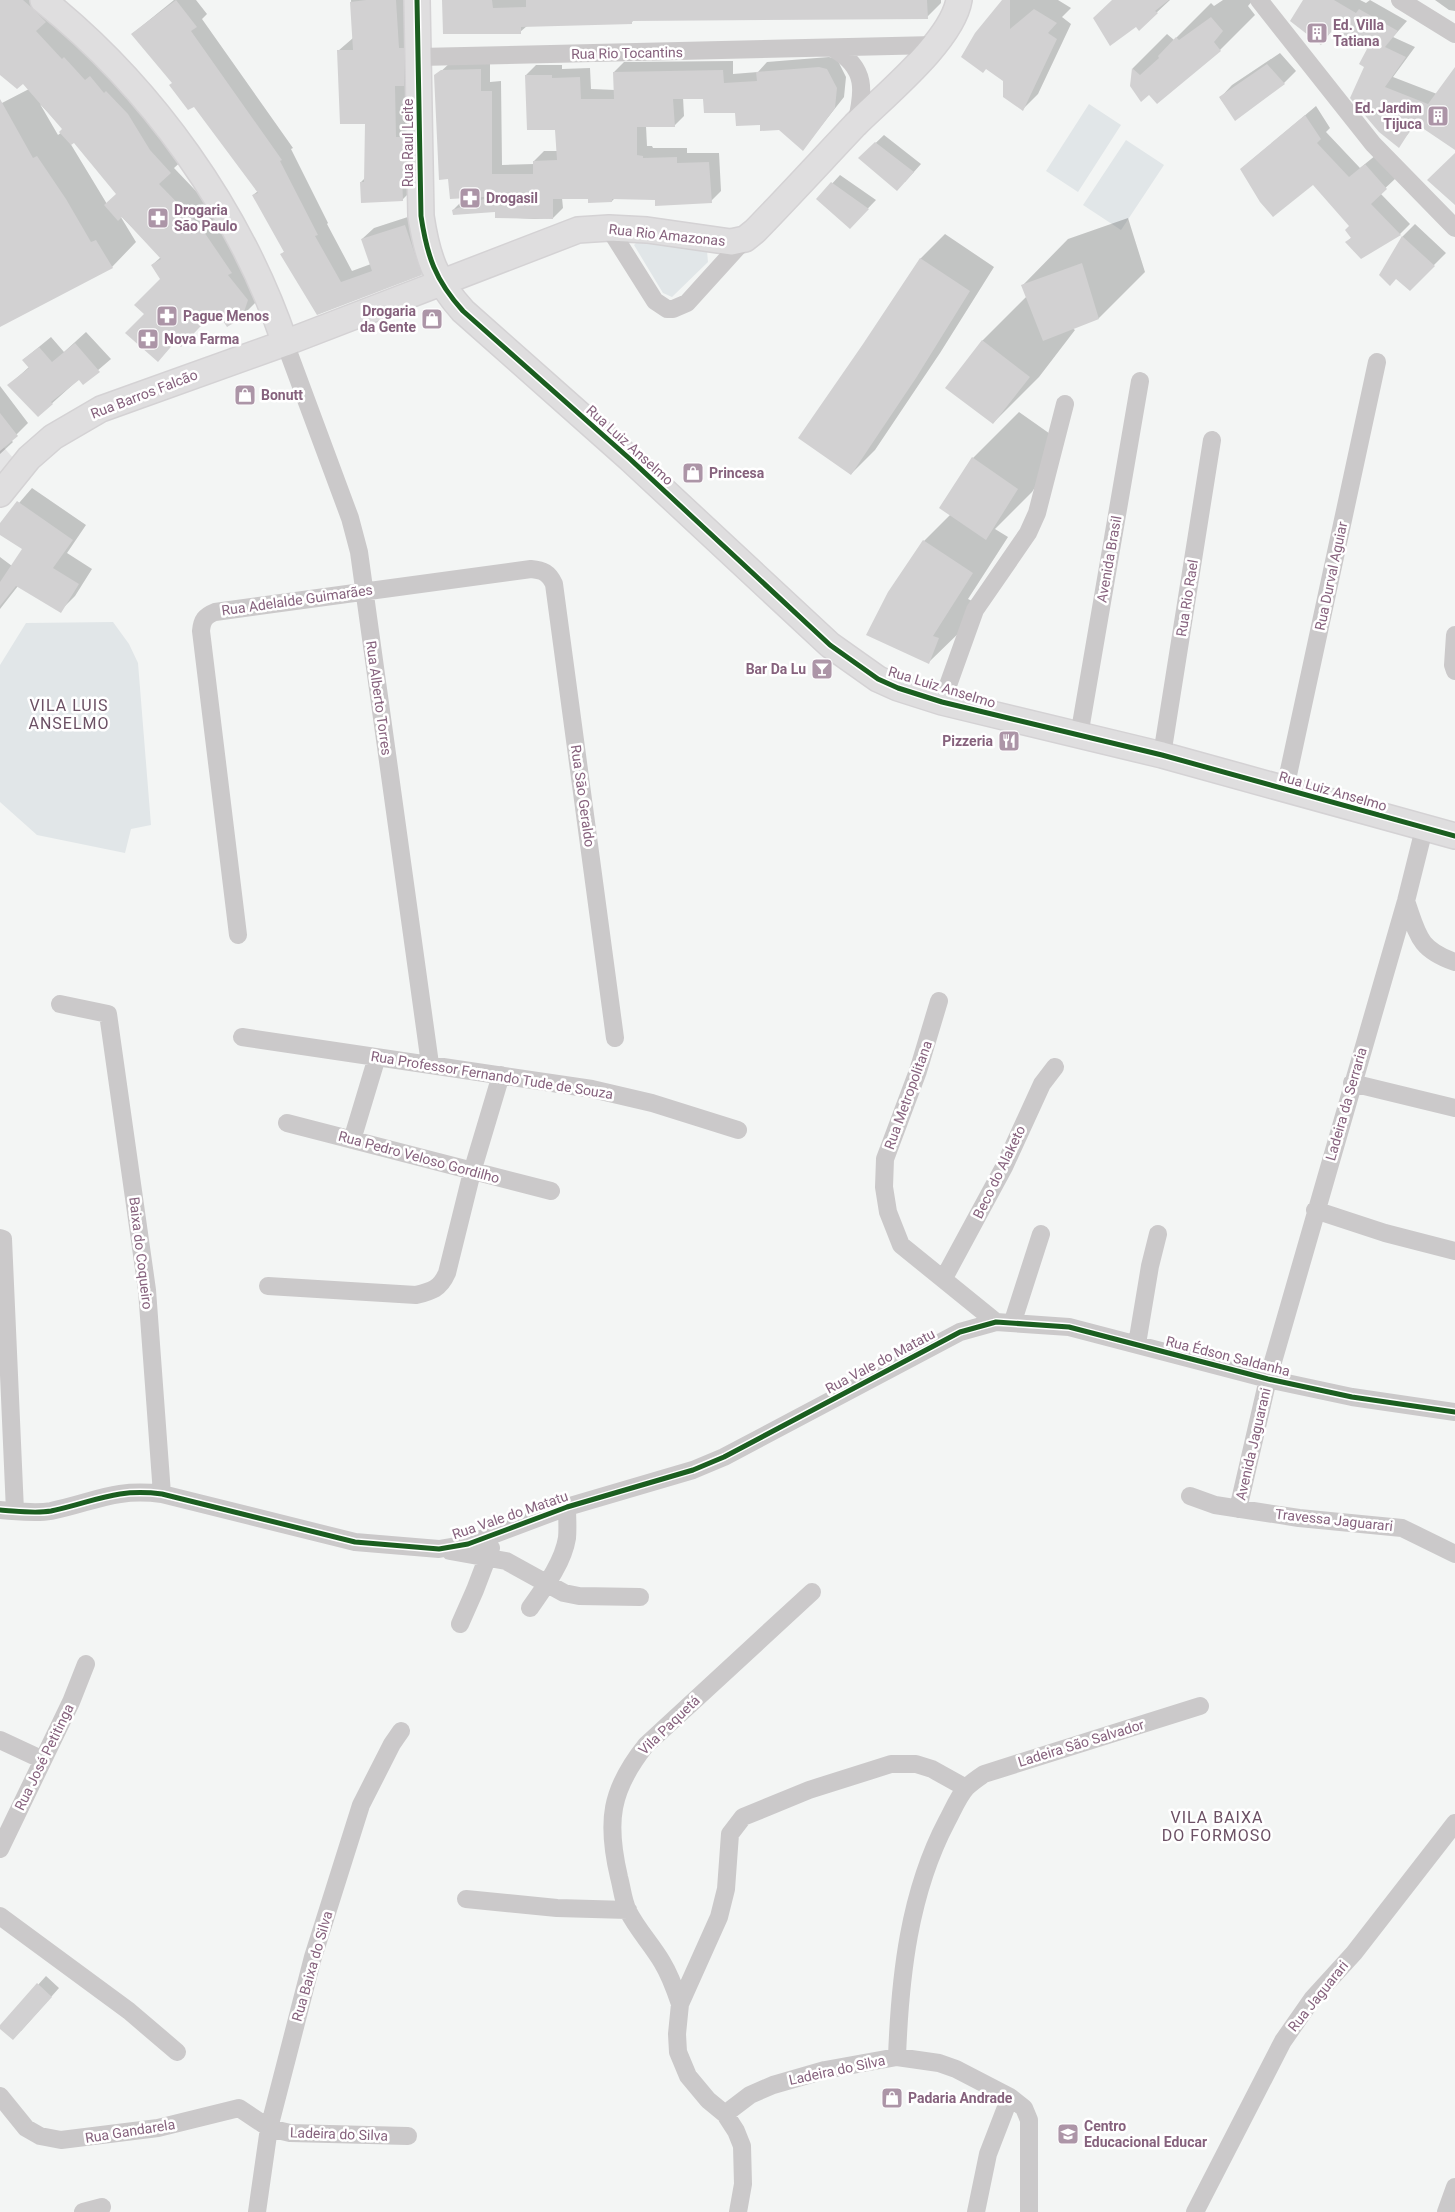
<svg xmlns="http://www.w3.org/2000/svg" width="1455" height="2212" font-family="Roboto,sans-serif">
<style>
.built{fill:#e5e5e6}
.green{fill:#e1e6e8}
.shadow{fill:#0003;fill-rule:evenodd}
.building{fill:#d2d1d2}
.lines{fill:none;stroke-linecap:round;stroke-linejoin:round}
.secondary-casing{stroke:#d4d2d4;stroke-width:28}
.street{stroke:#cbc9ca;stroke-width:18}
.secondary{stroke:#dfdedf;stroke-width:25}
.cycleway-casing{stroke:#fff;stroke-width:8}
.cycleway{stroke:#1b5e20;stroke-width:5}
.labels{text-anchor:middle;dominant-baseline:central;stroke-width:5;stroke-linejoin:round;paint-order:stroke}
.poi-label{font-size:14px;font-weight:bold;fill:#86627d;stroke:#fff;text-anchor:start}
.street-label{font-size:14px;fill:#86627d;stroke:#fff}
.quarter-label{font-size:16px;letter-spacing:1px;fill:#6b5064;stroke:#fff}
</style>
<rect width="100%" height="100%" fill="#f3f5f4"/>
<path class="built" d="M 0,443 L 14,459 L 0,473 Z"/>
<path class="green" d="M 1089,104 L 1121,125 L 1078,192 L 1046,171 Z
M 1126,140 L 1164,165 L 1121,230 L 1083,205 Z
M 640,239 L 707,251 L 708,262 L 672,297 L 663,293 L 634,245 Z
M 113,622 L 129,644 L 138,663 L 151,825 L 131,829 L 125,853 L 37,835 L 0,802 L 0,665 L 26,623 Z"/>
<path class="shadow" d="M 0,0 L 55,0 L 186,157 L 174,168 L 215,211 L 257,301 L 241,317 L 216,308 L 176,341 L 158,360 L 146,314 L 162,279 L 152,265 L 161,257 L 119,214 L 136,242 L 112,267 L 0,326 L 0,104 L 29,89 L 23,82 L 0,73 ZM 40,104 L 64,129 L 62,132 L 58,135 ZM 67,138 L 74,141 L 117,194 L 107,204 Z
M 174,0 L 196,0 L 207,14 L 202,19 L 293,148 L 291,149 L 328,223 L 327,224 L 352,271 L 371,264 L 362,239 L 374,228 L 417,214 L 432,262 L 421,274 L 318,314 L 282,254 L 285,251 L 253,195 L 258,191 L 194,105 L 132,34 Z
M 351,0 L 409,0 L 415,187 L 402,200 L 361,182 L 365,178 L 366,122 L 338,51 L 353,38 Z
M 443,0 L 941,0 L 941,3 L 927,17 L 634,20 L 632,22 L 527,26 L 520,32 Z
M 1004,0 L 1058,0 L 1071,8 L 1062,17 L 1071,24 L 1038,94 L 1023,109 Z
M 1112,0 L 1170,0 L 1139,29 Z
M 1223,0 L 1253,0 L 1248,6 L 1255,15 L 1220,50 L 1157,102 L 1150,93 L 1131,86 L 1133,68 L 1167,34 L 1174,40 L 1211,3 L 1214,6 Z
M 1304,0 L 1360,0 L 1366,3 L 1370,0 L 1407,21 L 1393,37 L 1415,47 L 1393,77 L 1437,94 L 1455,70 L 1455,148 L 1417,123 L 1398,146 L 1366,67 L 1369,49 L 1334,28 L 1321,44 Z
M 1435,0 L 1455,0 L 1455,11 L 1449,10 Z
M 1280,53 L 1296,71 L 1284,83 L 1235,119 L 1220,98 L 1232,85 Z
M 829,57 L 837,59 L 846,77 L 844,97 L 803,149 L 779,128 L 761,123 L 704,97 L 683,97 L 684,116 L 674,126 L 646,126 L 647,146 L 652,146 L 653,148 L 687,148 L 687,153 L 719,153 L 721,191 L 711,201 L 615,198 L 612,201 L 589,198 L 562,198 L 563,208 L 553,218 L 535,219 L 497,217 L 496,211 L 453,210 L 463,200 L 472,197 L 436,76 L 452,61 L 490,59 L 490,82 L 501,81 L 502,165 L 534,164 L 534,161 L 544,151 L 558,151 L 556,129 L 526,75 L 536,65 L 562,65 L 562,69 L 590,68 L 591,89 L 615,90 L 614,72 L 624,62 L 733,61 L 733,74 L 758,72 L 767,62 Z
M 1316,106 L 1330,128 L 1326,132 L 1360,168 L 1376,155 L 1396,178 L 1380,193 L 1410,224 L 1400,234 L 1362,257 L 1347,242 L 1352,237 L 1351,226 L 1313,183 L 1241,169 Z
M 884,135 L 921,164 L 905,182 L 860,158 Z
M 840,175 L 876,200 L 850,227 L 818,199 Z
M 1128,218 L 1145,272 L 1099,318 L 1072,328 L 1075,330 L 1039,377 L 993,423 L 982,341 L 1027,296 L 1023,285 L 1068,239 Z
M 1415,224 L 1446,253 L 1410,289 L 1396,278 L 1380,275 L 1403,236 Z
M 945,234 L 994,267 L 940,353 L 875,450 L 851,474 L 920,259 Z
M 86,332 L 111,359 L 83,383 L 79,379 L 38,416 L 9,385 L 29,367 L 23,360 L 51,337 L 64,352 Z
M 0,386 L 28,423 L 11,440 L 13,442 L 0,454 Z
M 1019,412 L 1063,443 L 1032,492 L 995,529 L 1008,537 L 968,599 L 974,602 L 965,627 L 929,662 L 924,541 L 951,514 L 941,508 L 973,458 Z
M 32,488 L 86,525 L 67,553 L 92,569 L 75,596 L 60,611 L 18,586 L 0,609 L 0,557 L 12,566 L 24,548 L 0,534 L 0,525 Z
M 46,1976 L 59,1988 L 21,2031 L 0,2027 Z"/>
<path class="building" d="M 0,0 L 23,0 L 31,7 L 46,22 L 36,31 L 62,59 L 64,57 L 85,80 L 90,76 L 104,93 L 106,91 L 128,114 L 150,150 L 171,173 L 159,184 L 200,226 L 232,273 L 228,275 L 248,300 L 242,318 L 227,327 L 216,310 L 181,347 L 175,342 L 158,362 L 125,333 L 144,314 L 134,305 L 160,279 L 151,265 L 161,259 L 122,217 L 118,221 L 104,205 L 116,194 L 74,143 L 71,145 L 59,132 L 62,129 L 23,84 L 17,89 L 0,75 Z
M 176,0 L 197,27 L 191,31 L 282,160 L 280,161 L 318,235 L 315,236 L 341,282 L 372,271 L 361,239 L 405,225 L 422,275 L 317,315 L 280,254 L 284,252 L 252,195 L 258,193 L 194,107 L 188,110 L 169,85 L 172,83 L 131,34 Z
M 366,0 L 396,0 L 399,48 L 404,48 L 404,86 L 395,86 L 396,137 L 405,137 L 406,176 L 402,176 L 403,201 L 361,203 L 360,182 L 364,182 L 365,124 L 340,124 L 337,50 L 353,50 L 350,2 Z
M 442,0 L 492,0 L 493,8 L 526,7 L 526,0 L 927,0 L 928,19 L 632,21 L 632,24 L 521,27 L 521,34 L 443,34 Z
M 1002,0 L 1010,0 L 1010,29 L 1034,9 L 1057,23 L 1048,33 L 1057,39 L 1023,111 L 1003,97 L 1003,81 L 986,69 L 983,73 L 961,57 L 975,33 Z
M 1112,0 L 1169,0 L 1155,11 L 1158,13 L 1139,31 L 1136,27 L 1110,46 L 1093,18 Z
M 1303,0 L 1334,0 L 1356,13 L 1359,9 L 1398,31 L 1385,47 L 1406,57 L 1385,87 L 1428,104 L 1455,67 L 1455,150 L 1415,123 L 1399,148 L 1379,132 L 1350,98 L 1364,67 L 1359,64 L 1367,49 L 1333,29 L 1321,45 L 1290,21 Z
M 1211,17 L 1223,31 L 1214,42 L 1221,51 L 1157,104 L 1149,95 L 1141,102 L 1130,86 L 1132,68 L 1140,75 L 1159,58 L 1158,56 L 1176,37 L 1179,40 Z
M 1267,64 L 1285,84 L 1235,121 L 1219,97 Z
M 819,67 L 827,69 L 837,88 L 835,108 L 803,151 L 779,130 L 760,131 L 760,125 L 736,126 L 735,113 L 704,113 L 703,99 L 673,99 L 675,127 L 637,127 L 637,155 L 643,156 L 643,158 L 677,157 L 677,163 L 709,162 L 712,203 L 655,206 L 655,200 L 612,199 L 612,202 L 588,203 L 588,199 L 553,199 L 553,219 L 495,218 L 495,212 L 453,215 L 452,210 L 484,199 L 484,197 L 450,199 L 448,179 L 439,180 L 434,75 L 441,70 L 481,69 L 481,91 L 492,91 L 492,174 L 533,174 L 533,161 L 557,160 L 555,130 L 527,130 L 525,75 L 552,75 L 552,78 L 580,77 L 581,99 L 614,99 L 613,72 L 723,70 L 724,83 L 757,81 L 756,72 Z
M 0,99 L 33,158 L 37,156 L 66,199 L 91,242 L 96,240 L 113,268 L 0,327 Z
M 1305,115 L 1321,139 L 1317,143 L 1349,177 L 1365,164 L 1387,189 L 1371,204 L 1401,235 L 1361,259 L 1345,242 L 1351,238 L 1345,230 L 1349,226 L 1313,185 L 1273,217 L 1260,202 L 1240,169 Z
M 875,142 L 914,172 L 897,191 L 858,158 Z
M 1455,153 L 1455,205 L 1427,180 Z
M 831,182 L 869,209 L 850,229 L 816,199 Z
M 1402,236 L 1435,266 L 1410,291 L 1396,279 L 1390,286 L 1379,275 Z
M 920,258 L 970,291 L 916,378 L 851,475 L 798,438 L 863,344 Z
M 1082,263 L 1099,319 L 1043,341 L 1021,285 Z
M 982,340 L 1030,377 L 993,424 L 945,388 Z
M 75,343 L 100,372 L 83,385 L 79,380 L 51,402 L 53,404 L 38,417 L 7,385 L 29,368 L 22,360 L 39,347 L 52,362 Z
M 0,413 L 18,436 L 0,451 Z
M 972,457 L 1018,489 L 986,540 L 939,508 Z
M 17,501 L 73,540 L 53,568 L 79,584 L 61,613 L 16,586 L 0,606 L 0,582 L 22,549 L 0,535 L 0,523 Z
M 923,540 L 973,573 L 933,636 L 939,638 L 929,664 L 866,635 L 888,592 Z
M 37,1983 L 52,1997 L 13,2040 L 0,2029 L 0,2025 Z"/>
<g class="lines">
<g class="secondary-casing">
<path id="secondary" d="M 43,0 C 152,87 240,211 285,343
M 417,0 L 421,216 C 427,256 435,280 463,311 L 630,459 L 830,645 L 878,679 L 898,688 L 942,702 L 1162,755 L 1455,836
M 0,494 L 29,458 L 53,437 L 101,409 L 285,343 L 578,230 L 609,228 L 647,230 L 731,242 L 745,239 L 755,231 C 789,196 822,160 855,125 C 885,95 952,41 959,0"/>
</g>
<path class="street" d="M 1259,0 L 1373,144 L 1455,228
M 1400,0 L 1455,34
M 834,49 C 867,68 864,91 856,124
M 419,57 L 935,45
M 609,228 L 655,301 L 667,309 L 673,309 L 687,303 L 745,239
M 285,343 L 350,518 L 359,552 L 430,1064
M 1455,635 L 1453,665 L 1455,671
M 942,702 L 975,610 L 1028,533 L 1037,513 L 1065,404
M 1079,736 L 1140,381
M 1162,755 L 1212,440
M 1285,789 L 1377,362
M 1406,901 C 1418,935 1418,949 1455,962
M 238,935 L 201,631 C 202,620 205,616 215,612 L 531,569 C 543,570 549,573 554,584 L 615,1038
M 939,1001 L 918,1071 L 885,1159 L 884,1187 L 888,1212 L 901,1245 L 996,1322
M 60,1004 L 108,1014 L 147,1290 L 162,1494
M 242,1037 L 592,1089 L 652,1103 L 738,1130
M 1352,1083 L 1455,1108
M 287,1123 L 551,1191
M 352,1140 L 377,1057
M 1315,1210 L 1385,1233 L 1455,1251
M 0,1238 L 3,1239 L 15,1511
M 944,1278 L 1004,1167 L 1042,1084 L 1055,1067
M 268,1286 L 416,1295 C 432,1291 440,1289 447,1273 L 472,1172 L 501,1075
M 1013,1321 L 1041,1234
M 1137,1344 L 1150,1266 L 1158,1234
M 1190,1496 L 1215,1505 L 1299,1518 L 1402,1528 L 1455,1554
M 1238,1509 L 1268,1379 L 1406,901 L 1424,829
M 0,1510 C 17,1511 34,1514 51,1511 C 95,1502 114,1488 162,1494 L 355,1542 L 439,1549 L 468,1544 L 567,1507 L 693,1470 L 724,1457 L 960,1332 L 996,1322 L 1069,1327 L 1268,1379 L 1352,1397 L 1455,1412
M 450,1551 L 506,1561 L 564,1593 L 579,1596 L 640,1597
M 530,1608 C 544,1588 563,1563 567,1538 C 568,1528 567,1517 567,1507
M 460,1624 L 475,1590 L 491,1548
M 0,1740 L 43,1760
M 0,1849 L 71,1702 L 86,1664
M 466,1899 L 557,1908 L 628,1910
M 0,1916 L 129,2011 L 177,2052
M 680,2004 C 675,1989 670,1975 662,1962 C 652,1945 637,1929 628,1911 C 623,1901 622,1888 619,1877 C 606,1822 610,1790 646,1745 L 812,1592
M 897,2057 C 900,1976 909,1893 947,1821 C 953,1810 958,1797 966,1788 C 971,1783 978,1778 984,1774 L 1200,1706
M 0,2096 L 26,2128 L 40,2136 L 61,2140 L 158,2128 L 239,2108 L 269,2128 L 290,2133 L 408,2136
M 725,2114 L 750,2095 L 773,2085 L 825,2070 L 897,2057 L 939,2063 L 956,2069 L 1010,2097 L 1024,2108 L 1029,2120 L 1029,2212
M 83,2212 L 102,2207
M 257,2212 L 269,2128 L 313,1957 L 361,1805 L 392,1744 L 401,1731
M 738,2212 L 743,2184 L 742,2146 L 736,2131 L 725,2114 L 708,2100 L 688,2076 L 678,2052 L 677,2034 L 680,2004 L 719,1917 L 726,1889 L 730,1834 L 743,1817 L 809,1790 L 891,1764 L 916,1764 L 932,1769 L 966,1788
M 976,2212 L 988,2154 L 1010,2097
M 1195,2212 L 1283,2041 L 1313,1998 L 1354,1953 L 1455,1823
M 1446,2212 L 1455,2187"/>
<use href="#secondary" class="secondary"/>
<g class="cycleway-casing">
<path id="cycleway" d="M 417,0 L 421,216 C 427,256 435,280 463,311 L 630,459 L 830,645 L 878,679 L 898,688 L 942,702 L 1162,755 L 1455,836
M 0,1510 C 17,1511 34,1514 51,1511 C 95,1502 114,1488 162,1494 L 355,1542 L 439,1549 L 468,1544 L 567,1507 L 693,1470 L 724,1457 L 960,1332 L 996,1322 L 1069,1327 L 1268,1379 L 1352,1397 L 1455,1412"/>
</g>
<use href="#cycleway" class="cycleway"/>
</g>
<defs>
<g id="building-square" transform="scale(1.125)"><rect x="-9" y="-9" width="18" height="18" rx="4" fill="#ac95a7" stroke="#fff"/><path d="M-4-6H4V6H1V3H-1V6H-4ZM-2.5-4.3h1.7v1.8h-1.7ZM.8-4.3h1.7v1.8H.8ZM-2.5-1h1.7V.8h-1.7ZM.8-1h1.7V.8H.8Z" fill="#fff"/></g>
<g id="pharmacy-square" transform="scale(1.125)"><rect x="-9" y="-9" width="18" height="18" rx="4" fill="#ac95a7" stroke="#fff"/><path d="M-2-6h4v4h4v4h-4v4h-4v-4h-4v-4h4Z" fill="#fff"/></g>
<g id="shop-square" transform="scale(1.125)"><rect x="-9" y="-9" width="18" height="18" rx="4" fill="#ac95a7" stroke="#fff"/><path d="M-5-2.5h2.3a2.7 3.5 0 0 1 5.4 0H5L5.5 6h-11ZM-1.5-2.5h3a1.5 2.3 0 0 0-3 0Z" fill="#fff"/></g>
<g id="bar-square" transform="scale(1.125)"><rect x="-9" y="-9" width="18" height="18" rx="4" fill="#ac95a7" stroke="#fff"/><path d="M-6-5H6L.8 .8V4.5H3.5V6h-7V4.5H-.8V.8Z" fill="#fff"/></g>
<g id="restaurant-square" transform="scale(1.125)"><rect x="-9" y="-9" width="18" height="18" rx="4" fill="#ac95a7" stroke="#fff"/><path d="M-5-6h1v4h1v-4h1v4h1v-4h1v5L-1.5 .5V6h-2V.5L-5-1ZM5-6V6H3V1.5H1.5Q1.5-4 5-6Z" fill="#fff"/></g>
<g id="school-square" transform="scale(1.125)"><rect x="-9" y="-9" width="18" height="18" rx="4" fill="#ac95a7" stroke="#fff"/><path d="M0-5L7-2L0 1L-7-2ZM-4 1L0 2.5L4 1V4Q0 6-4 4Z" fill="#fff"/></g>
</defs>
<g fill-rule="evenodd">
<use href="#building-square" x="1317" y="33"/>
<use href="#building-square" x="1438" y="116"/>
<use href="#pharmacy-square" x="470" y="198"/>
<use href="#pharmacy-square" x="158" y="218"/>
<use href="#pharmacy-square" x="167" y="316"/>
<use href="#shop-square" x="432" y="319"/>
<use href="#pharmacy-square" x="148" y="339"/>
<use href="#shop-square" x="245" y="395"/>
<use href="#shop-square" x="693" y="473"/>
<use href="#bar-square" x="822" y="669"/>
<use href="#restaurant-square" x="1009" y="741"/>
<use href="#shop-square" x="892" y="2098"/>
<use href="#school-square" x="1068" y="2134"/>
</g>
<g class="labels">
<g class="poi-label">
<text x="1333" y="25">Ed. Villa<tspan x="1333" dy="16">Tatiana</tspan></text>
<text x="1422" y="108" text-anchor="end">Ed. Jardim<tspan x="1422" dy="16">Tijuca</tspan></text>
<text x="486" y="198">Drogasil</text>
<text x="174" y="210">Drogaria<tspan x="174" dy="16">São Paulo</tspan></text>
<text x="416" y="311" text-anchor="end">Drogaria<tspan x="416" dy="16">da Gente</tspan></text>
<text x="183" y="316">Pague Menos</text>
<text x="164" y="339">Nova Farma</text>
<text x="261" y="395">Bonutt</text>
<text x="709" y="473">Princesa</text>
<text x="806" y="669" text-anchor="end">Bar Da Lu</text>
<text x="993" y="741" text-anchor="end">Pizzeria</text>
<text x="908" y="2098">Padaria Andrade</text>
<text x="1084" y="2126">Centro<tspan x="1084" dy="16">Educacional Educar</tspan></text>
</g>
<g class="street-label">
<text transform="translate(627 53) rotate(-1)">Rua Rio Tocantins</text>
<text transform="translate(408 143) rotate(-90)">Rua Raul Leite</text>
<text transform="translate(667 235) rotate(6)">Rua Rio Amazonas</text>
<text transform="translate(144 394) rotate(-21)">Rua Barros Falcão</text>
<text transform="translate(630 445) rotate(42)">Rua Luiz Anselmo</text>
<text transform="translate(1109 559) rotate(-80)">Avenida Brasil</text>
<text transform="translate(1331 576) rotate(-78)">Rua Durval Aguiar</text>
<text transform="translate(1187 598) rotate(-81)">Rua Rio Rael</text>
<text transform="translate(297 600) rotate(-8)">Rua Adelalde Guimarães</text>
<text transform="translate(942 687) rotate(17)">Rua Luiz Anselmo</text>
<text transform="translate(379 698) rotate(82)">Rua Alberto Torres</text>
<text transform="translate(1333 791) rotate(16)">Rua Luiz Anselmo</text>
<text transform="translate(583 796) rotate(82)">Rua Sāo Geraldo</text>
<text transform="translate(492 1075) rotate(9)">Rua Professor Fernando Tude de Souza</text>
<text transform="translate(908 1095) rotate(-70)">Rua Metropolitana</text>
<text transform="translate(1346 1104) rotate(-74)">Ladeira da Serraria</text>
<text transform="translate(419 1157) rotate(15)">Rua Pedro Veloso Gordilho</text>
<text transform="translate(999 1172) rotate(-64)">Beco do Alaketo</text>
<text transform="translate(141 1253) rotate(83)">Baixa do Coqueiro</text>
<text transform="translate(1228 1356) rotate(14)">Rua Édson Saldanha</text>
<text transform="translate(880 1361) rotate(-28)">Rua Vale do Matatu</text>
<text transform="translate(1253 1444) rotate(-77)">Avenida Jaguarani</text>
<text transform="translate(510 1515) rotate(-19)">Rua Vale do Matatu</text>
<text transform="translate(1334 1520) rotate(6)">Travessa Jaguarari</text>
<text transform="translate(669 1725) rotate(-44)">Vila Paquetá</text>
<text transform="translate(1081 1743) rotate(-17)">Ladeira São Salvador</text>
<text transform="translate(44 1757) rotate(-64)">Rua José Petitinga</text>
<text transform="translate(312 1966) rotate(-74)">Rua Baixa do Silva</text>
<text transform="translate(1318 1996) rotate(-51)">Rua Jaguarari</text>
<text transform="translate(837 2070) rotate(-12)">Ladeira do Silva</text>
<text transform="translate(130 2131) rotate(-9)">Rua Gandarela</text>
<text transform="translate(339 2134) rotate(2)">Ladeira do Silva</text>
</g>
<g class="quarter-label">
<text x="69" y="705">VILA LUIS<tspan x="69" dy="18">ANSELMO</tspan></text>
<text x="1217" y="1817">VILA BAIXA<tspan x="1217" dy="18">DO FORMOSO</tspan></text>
</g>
</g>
</svg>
